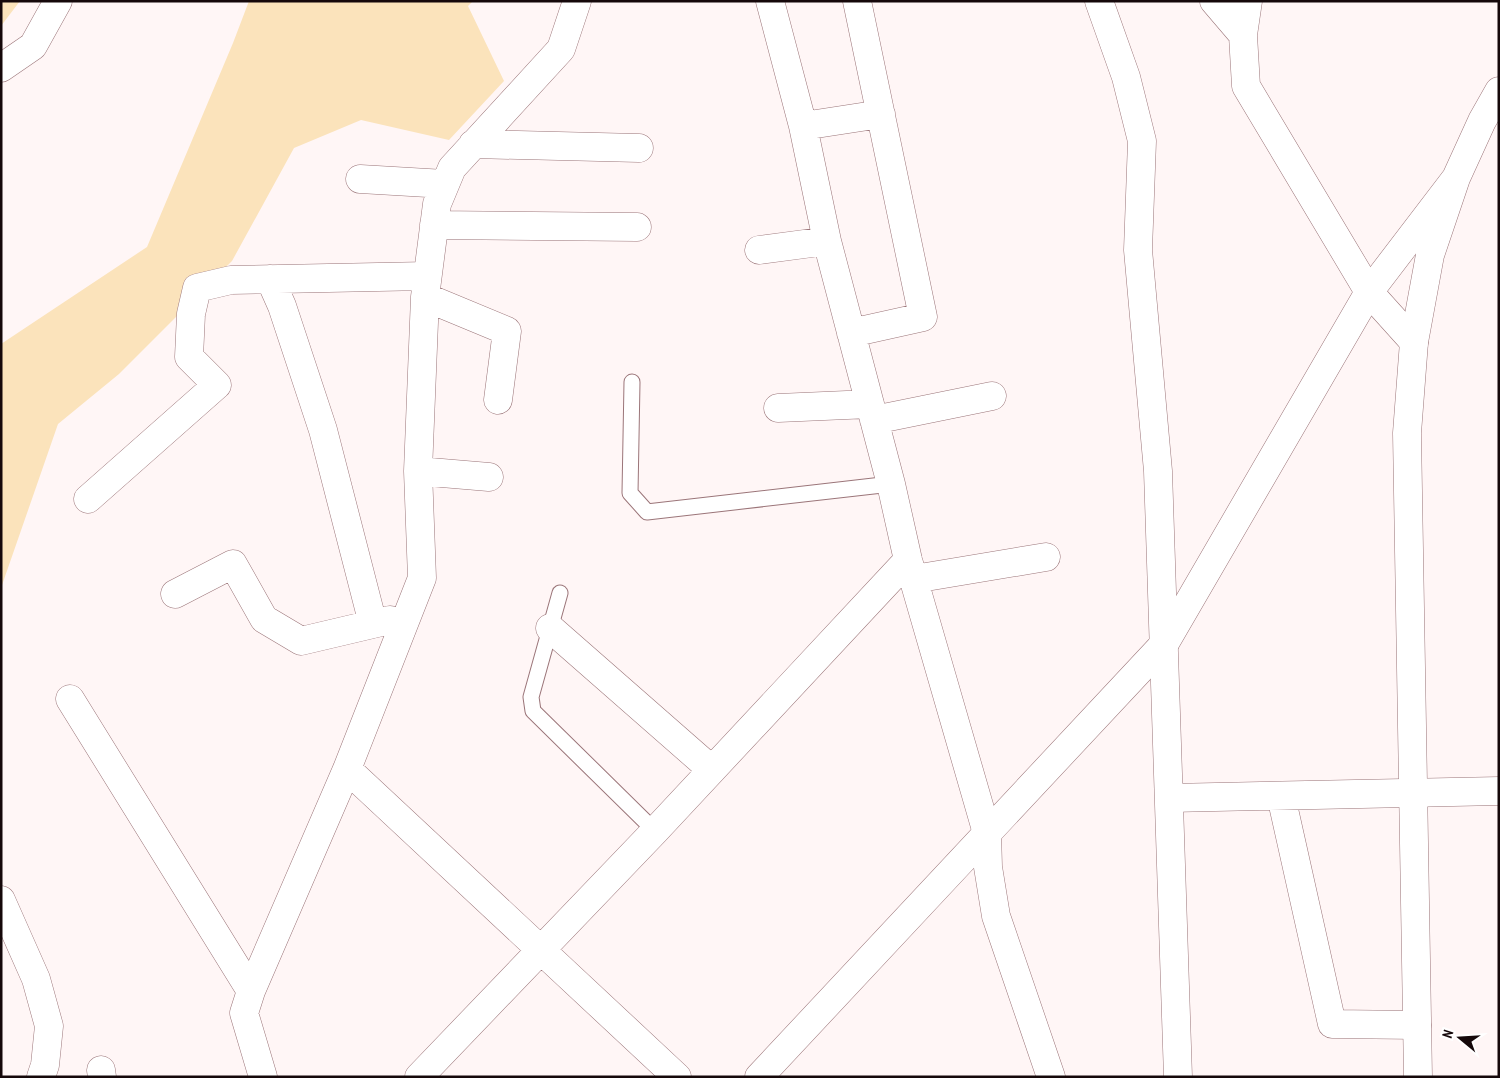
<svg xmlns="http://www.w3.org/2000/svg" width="1500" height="1078" font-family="'PT Sans Narrow',sans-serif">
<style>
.green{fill:#fbe3bb}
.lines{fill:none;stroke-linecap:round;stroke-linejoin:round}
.lane-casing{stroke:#9b7579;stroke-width:17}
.street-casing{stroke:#9b7579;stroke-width:29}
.secondary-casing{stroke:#9b7579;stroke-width:29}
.lane{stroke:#fff;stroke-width:15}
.street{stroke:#fff;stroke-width:28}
.secondary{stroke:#fff;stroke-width:28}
</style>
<rect width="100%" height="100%" fill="#fff6f6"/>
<path class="green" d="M 1,1 L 20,1 L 1,26 Z
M 249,1 L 473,1 L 468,6 L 504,81 L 449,140 L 361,120 L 294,148 L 232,261 L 119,374 L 58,424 L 1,588 L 1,344 L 147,247 L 233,43 Z"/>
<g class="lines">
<g class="lane-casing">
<path id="lane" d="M 632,382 L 630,493 L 647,512 L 891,484
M 560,593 L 531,697 L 533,711 L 655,831"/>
</g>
<g class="street-casing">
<path id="street" d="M 770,1 L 803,126 L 827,241 L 891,484 L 908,560 L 987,833 L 988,867 L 996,916 L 1051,1077
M 1099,1 L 1126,77 L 1142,141 L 1138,250 L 1158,471 L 1178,1077
M 1214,1 L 1243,35
M 1248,1 L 1243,35 L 1246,86 L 1369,292 L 1414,342
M 1,68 L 33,46 L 58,1
M 803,126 L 881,114
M 473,144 L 639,148
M 360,179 L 445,184
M 434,225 L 637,227
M 759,250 L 827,241
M 270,279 L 282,306 L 323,430 L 373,624
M 425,297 L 507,331 L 498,400
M 851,333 L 923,317 L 857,1
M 778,408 L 870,404
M 874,420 L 992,396
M 418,471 L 489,477
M 88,499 L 217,385 L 189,357 L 191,314 L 197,288 L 231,280 L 427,276
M 914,579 L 1046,557
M 175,594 L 233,564 L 264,619 L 301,641 L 390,620
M 550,628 L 712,770
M 70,699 L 251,991
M 347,769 L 677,1077
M 1281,796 L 1332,1024 L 1417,1025
M 1170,798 L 1499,791
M 1,900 L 36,979 L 49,1026 L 45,1065 L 41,1077
M 101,1070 L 102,1077
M 263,1077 L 244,1013 L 251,991 L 347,769 L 422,578 L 418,471 L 425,297 L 437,204 L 452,168 L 561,49 L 577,1
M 419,1077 L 655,831 L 908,560"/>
</g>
<g class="secondary-casing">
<path id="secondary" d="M 759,1077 L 1165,643 L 1369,292 L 1456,178
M 1418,1077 L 1407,433 L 1414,342 L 1430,255 L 1456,178 L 1482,121 L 1499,91"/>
</g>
<use href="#lane" class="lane"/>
<use href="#street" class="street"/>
<use href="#secondary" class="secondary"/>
</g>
<rect width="1500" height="1078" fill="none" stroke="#15080a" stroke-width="5"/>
<g transform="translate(1460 1038) rotate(288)" stroke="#ffffff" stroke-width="4" paint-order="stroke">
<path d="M0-4L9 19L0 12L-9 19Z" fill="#15080a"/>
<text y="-8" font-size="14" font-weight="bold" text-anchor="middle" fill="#15080a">N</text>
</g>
</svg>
